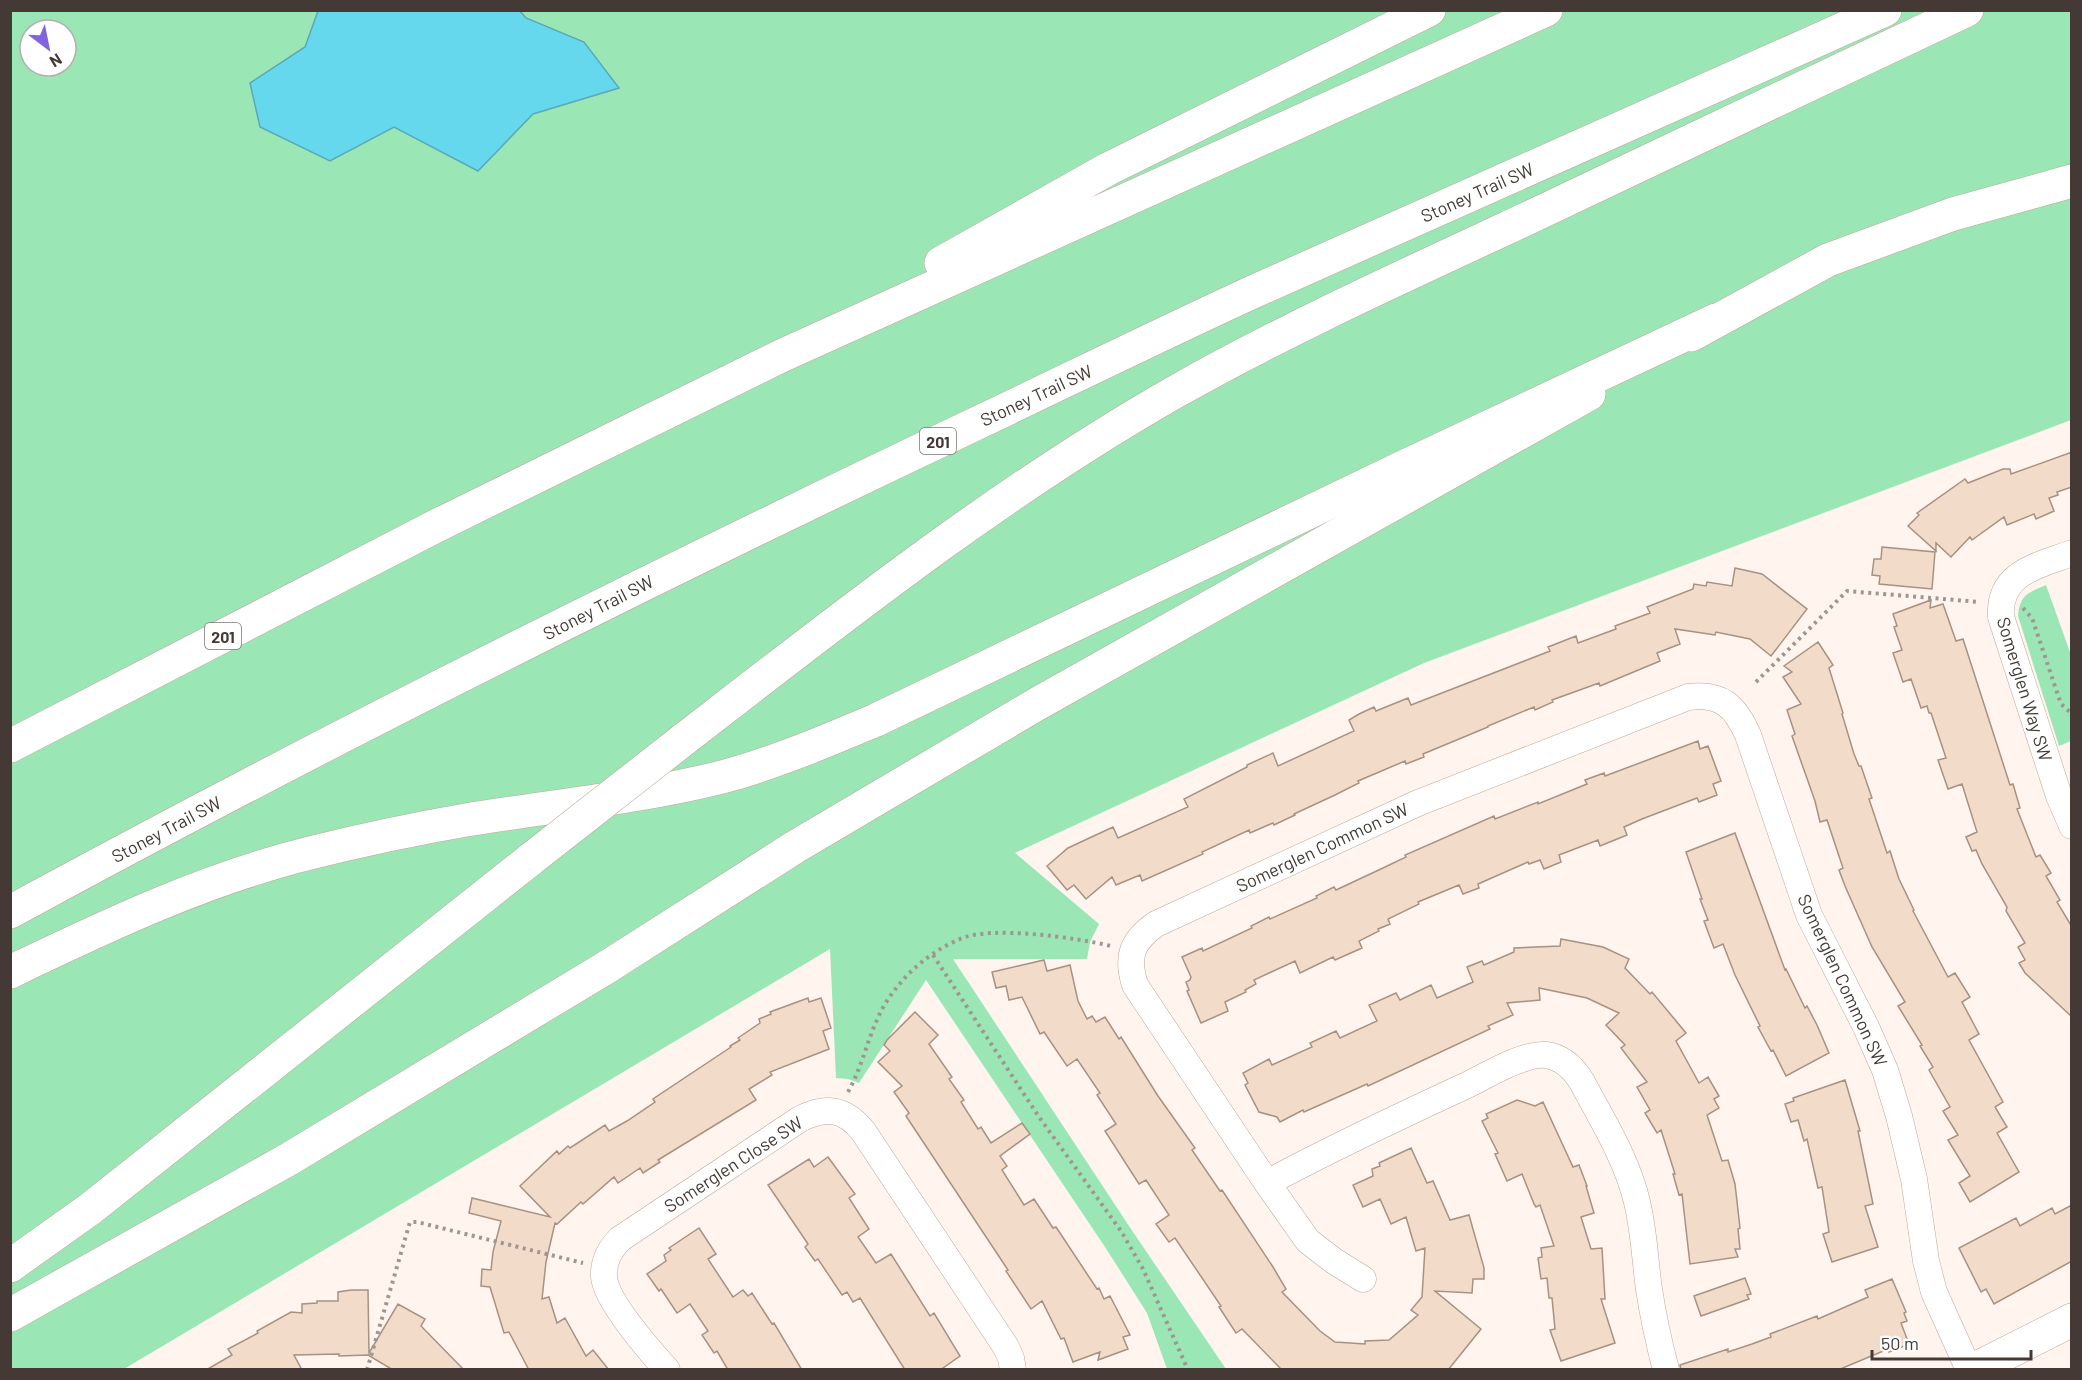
<svg xmlns="http://www.w3.org/2000/svg" width="2082" height="1380" font-family="Barlow,sans-serif">
<style>
.green{fill:#9ae7b5;fill-rule:evenodd}
.water{fill:#65d8ee;stroke:#5ba8b6;stroke-width:1.5}
.building{fill:#f3dbca;stroke:#a79181;stroke-width:1.5}
.lines{fill:none;stroke-linecap:round;stroke-linejoin:round}
.street-casing{stroke:#bfa698;stroke-width:27}
.secondary-casing{stroke:#bfa698;stroke-width:34}
.highway-casing{stroke:#bfa698;stroke-width:34}
.path{stroke:#a0958f;stroke-width:4;stroke-dasharray:3 4.5;stroke-linecap:butt}
.street{stroke:#fff;stroke-width:26}
.secondary{stroke:#fff;stroke-width:33}
.highway{stroke:#fff;stroke-width:33}
.highway-bridge-casing{stroke:#bfa698;stroke-width:34;stroke-linecap:butt}
.highway-bridge{stroke:#fff;stroke-width:33}
.labels{text-anchor:middle;dominant-baseline:central;stroke-width:4.5;stroke-linejoin:round;paint-order:stroke}
.shield{fill:#fff;stroke:#7c7471;stroke-width:1.5}
.shield-label{font-size:16px;font-weight:bold;fill:#443934}
.street-label{font-size:18px;fill:#443934;stroke:#fff}
</style>
<rect width="100%" height="100%" fill="#fff4ee"/>
<path class="green" d="M 10,11 L 2071,11 L 2071,420 L 1424,663 L 1015,853 L 1099,924 L 1090,942 L 1087,959 L 953,959 L 1131,1229 L 1226,1369 L 1167,1369 L 1147,1313 L 1105,1247 L 926,980 L 859,1083 L 848,1079 L 836,1078 L 830,949 L 124,1369 L 11,1369 ZM 30,30 L 66,30 L 66,66 L 30,66 Z
M 2046,585 L 2071,655 L 2071,741 L 2059,746 L 2018,616 C 2020,595 2027,593 2046,585 Z"/>
<path class="water" d="M 520,11 L 526,18 L 584,42 L 619,88 L 533,114 L 478,171 L 394,127 L 330,161 L 260,127 L 250,83 L 305,47 L 318,11 Z"/>
<path class="building" d="M 2072,452 L 2072,487 L 2057,492 L 2058,495 L 2049,498 L 2054,511 L 2036,519 L 2034,514 L 2007,525 L 2004,517 L 1972,540 L 1970,537 L 1951,557 L 1936,543 L 1936,551 L 1908,526 L 1919,515 L 1917,513 L 1965,479 L 1968,483 L 2003,469 L 2010,469 L 2011,474 Z
M 1882,547 L 1935,552 L 1932,589 L 1879,584 L 1880,576 L 1872,575 L 1874,559 L 1881,559 Z
M 1735,568 L 1762,574 L 1807,609 L 1771,656 L 1750,639 L 1716,632 L 1715,635 L 1675,629 L 1680,644 L 1657,653 L 1660,661 L 1600,686 L 1599,683 L 1552,700 L 1553,702 L 1535,710 L 1534,707 L 1488,726 L 1488,727 L 1423,754 L 1424,757 L 1406,764 L 1405,761 L 1358,781 L 1359,783 L 1335,795 L 1294,814 L 1295,815 L 1274,825 L 1273,823 L 1250,833 L 1249,830 L 1202,852 L 1203,854 L 1142,881 L 1140,875 L 1116,885 L 1112,877 L 1086,899 L 1074,885 L 1067,890 L 1047,866 L 1068,848 L 1113,827 L 1118,838 L 1188,807 L 1184,799 L 1247,767 L 1247,765 L 1273,753 L 1278,766 L 1354,731 L 1349,720 L 1359,714 L 1374,707 L 1376,711 L 1408,698 L 1411,705 L 1550,651 L 1548,647 L 1576,636 L 1578,643 L 1616,629 L 1615,626 L 1650,613 L 1647,607 L 1693,589 L 1694,584 L 1706,586 L 1707,582 L 1732,586 Z
M 1931,600 L 1930,608 L 1943,604 L 1956,641 L 1963,639 L 2010,785 L 2013,784 L 2020,808 L 2017,809 L 2036,857 L 2040,855 L 2051,873 L 2046,876 L 2060,900 L 2057,902 L 2072,927 L 2072,1017 L 2025,973 L 2019,963 L 2025,960 L 2018,947 L 2025,943 L 2006,911 L 2007,907 L 1982,864 L 1976,850 L 1972,851 L 1966,837 L 1977,832 L 1962,784 L 1948,789 L 1938,760 L 1946,758 L 1931,713 L 1929,713 L 1927,706 L 1921,708 L 1911,679 L 1903,682 L 1893,653 L 1902,650 L 1894,627 L 1897,626 L 1893,614 Z
M 1818,642 L 1833,665 L 1829,668 L 1843,713 L 1842,714 L 1854,754 L 1859,766 L 1861,766 L 1872,798 L 1869,799 L 1887,853 L 1890,851 L 1899,879 L 1914,910 L 1913,911 L 1948,977 L 1955,973 L 1970,997 L 1962,1002 L 1979,1034 L 1969,1040 L 2003,1102 L 1995,1107 L 2007,1127 L 1997,1133 L 2019,1172 L 1970,1202 L 1959,1183 L 1970,1176 L 1948,1140 L 1958,1135 L 1943,1111 L 1950,1107 L 1929,1070 L 1933,1067 L 1920,1046 L 1922,1045 L 1898,1006 L 1905,1002 L 1872,947 L 1845,886 L 1839,870 L 1843,868 L 1827,820 L 1820,822 L 1815,801 L 1792,736 L 1795,734 L 1787,710 L 1801,704 L 1783,677 L 1792,672 L 1784,666 Z
M 1698,741 L 1700,749 L 1708,746 L 1721,781 L 1713,784 L 1717,795 L 1699,802 L 1697,798 L 1642,819 L 1624,827 L 1627,835 L 1600,846 L 1598,840 L 1559,855 L 1561,862 L 1544,869 L 1540,860 L 1529,864 L 1528,862 L 1478,884 L 1479,888 L 1463,894 L 1459,885 L 1418,902 L 1419,904 L 1388,919 L 1390,924 L 1378,929 L 1379,931 L 1359,941 L 1362,948 L 1335,960 L 1333,957 L 1300,973 L 1295,961 L 1254,980 L 1256,984 L 1245,990 L 1246,992 L 1225,1002 L 1228,1011 L 1201,1023 L 1187,991 L 1189,990 L 1186,982 L 1190,980 L 1191,977 L 1182,957 L 1202,948 L 1203,951 L 1252,928 L 1251,926 L 1269,917 L 1270,919 L 1317,898 L 1316,896 L 1334,887 L 1336,890 L 1383,868 L 1406,857 L 1405,855 L 1494,816 L 1495,819 L 1538,802 L 1538,804 L 1587,784 L 1585,780 L 1604,773 L 1605,776 Z
M 1735,833 L 1785,970 L 1786,969 L 1805,1008 L 1807,1006 L 1817,1025 L 1829,1053 L 1786,1076 L 1773,1050 L 1771,1051 L 1758,1027 L 1760,1026 L 1735,975 L 1723,944 L 1714,948 L 1704,921 L 1708,920 L 1700,899 L 1702,899 L 1686,852 Z
M 1561,939 L 1603,947 L 1629,959 L 1625,968 L 1650,994 L 1652,992 L 1686,1033 L 1676,1041 L 1699,1083 L 1708,1077 L 1719,1096 L 1714,1099 L 1719,1108 L 1707,1115 L 1722,1161 L 1728,1160 L 1735,1184 L 1740,1228 L 1738,1229 L 1740,1249 L 1735,1249 L 1738,1257 L 1690,1264 L 1682,1194 L 1679,1195 L 1673,1174 L 1675,1174 L 1661,1130 L 1657,1133 L 1645,1113 L 1650,1110 L 1637,1087 L 1647,1082 L 1621,1048 L 1625,1045 L 1606,1025 L 1619,1013 L 1587,998 L 1539,988 L 1540,1000 L 1507,1003 L 1513,1015 L 1488,1026 L 1490,1029 L 1368,1086 L 1367,1084 L 1304,1112 L 1303,1110 L 1280,1122 L 1277,1117 L 1259,1112 L 1245,1085 L 1248,1083 L 1243,1073 L 1269,1059 L 1272,1065 L 1312,1047 L 1310,1043 L 1336,1031 L 1340,1038 L 1377,1021 L 1369,1005 L 1396,993 L 1400,1000 L 1431,985 L 1437,998 L 1473,982 L 1467,967 L 1482,961 L 1484,965 L 1514,952 L 1514,948 L 1560,946 Z
M 1044,960 L 1047,971 L 1070,965 L 1078,1001 L 1087,1019 L 1092,1016 L 1096,1022 L 1105,1017 L 1119,1039 L 1121,1037 L 1158,1096 L 1195,1148 L 1192,1150 L 1220,1191 L 1222,1190 L 1273,1267 L 1286,1289 L 1282,1292 L 1320,1331 L 1335,1342 L 1365,1344 L 1365,1341 L 1389,1340 L 1418,1315 L 1411,1310 L 1422,1297 L 1425,1248 L 1416,1251 L 1406,1217 L 1391,1224 L 1380,1199 L 1363,1207 L 1353,1185 L 1373,1176 L 1372,1169 L 1380,1166 L 1379,1163 L 1411,1148 L 1427,1183 L 1433,1181 L 1450,1220 L 1469,1215 L 1484,1268 L 1484,1279 L 1473,1279 L 1472,1293 L 1435,1291 L 1481,1329 L 1448,1370 L 1282,1370 L 1242,1329 L 1236,1333 L 1219,1307 L 1221,1306 L 1175,1238 L 1169,1242 L 1156,1224 L 1169,1215 L 1146,1180 L 1139,1184 L 1105,1131 L 1116,1124 L 1097,1095 L 1100,1093 L 1077,1059 L 1067,1066 L 1044,1032 L 1040,1034 L 1022,997 L 1009,1000 L 1006,986 L 996,988 L 992,972 Z
M 808,998 L 809,1002 L 821,998 L 831,1028 L 823,1031 L 829,1049 L 770,1072 L 772,1075 L 749,1089 L 756,1100 L 658,1160 L 660,1162 L 643,1173 L 640,1168 L 618,1183 L 614,1177 L 583,1204 L 581,1202 L 557,1224 L 555,1223 L 546,1262 L 542,1299 L 549,1297 L 557,1323 L 565,1318 L 586,1356 L 593,1350 L 609,1370 L 529,1370 L 509,1332 L 504,1333 L 490,1287 L 481,1286 L 482,1269 L 491,1270 L 493,1252 L 501,1221 L 469,1213 L 472,1198 L 550,1217 L 520,1186 L 557,1151 L 559,1154 L 568,1146 L 570,1148 L 605,1125 L 609,1131 L 627,1121 L 655,1102 L 653,1099 L 731,1047 L 730,1046 L 740,1040 L 738,1038 L 760,1023 L 759,1019 L 771,1014 L 770,1012 Z
M 915,1012 L 938,1035 L 929,1044 L 952,1077 L 949,1079 L 964,1100 L 961,1102 L 978,1129 L 981,1127 L 991,1143 L 1022,1123 L 1030,1134 L 1000,1156 L 1007,1166 L 1002,1170 L 1024,1205 L 1034,1199 L 1053,1228 L 1056,1227 L 1097,1289 L 1099,1288 L 1104,1299 L 1110,1296 L 1130,1335 L 1123,1337 L 1128,1349 L 1098,1360 L 1100,1352 L 1073,1362 L 1064,1338 L 1061,1339 L 1042,1301 L 1031,1309 L 1006,1271 L 1008,1270 L 906,1116 L 909,1113 L 894,1092 L 902,1086 L 878,1062 L 890,1051 L 884,1045 L 887,1040 Z
M 1845,1080 L 1860,1131 L 1858,1131 L 1873,1204 L 1865,1206 L 1878,1247 L 1832,1262 L 1823,1234 L 1829,1232 L 1822,1187 L 1818,1188 L 1807,1139 L 1804,1141 L 1798,1120 L 1791,1122 L 1785,1104 L 1794,1101 L 1793,1098 Z
M 1517,1100 L 1535,1106 L 1543,1102 L 1573,1167 L 1579,1165 L 1587,1186 L 1586,1186 L 1594,1213 L 1581,1217 L 1591,1249 L 1602,1248 L 1605,1299 L 1601,1299 L 1615,1343 L 1561,1361 L 1550,1330 L 1555,1329 L 1552,1298 L 1549,1298 L 1547,1278 L 1541,1279 L 1538,1258 L 1542,1257 L 1541,1248 L 1554,1246 L 1540,1205 L 1536,1207 L 1534,1204 L 1522,1174 L 1507,1181 L 1495,1154 L 1498,1153 L 1482,1121 L 1488,1118 L 1486,1114 Z
M 828,1157 L 855,1194 L 849,1198 L 869,1229 L 858,1237 L 876,1263 L 891,1254 L 930,1316 L 934,1313 L 960,1356 L 940,1370 L 905,1370 L 860,1298 L 853,1302 L 847,1292 L 842,1295 L 818,1259 L 815,1261 L 805,1247 L 808,1244 L 768,1185 L 809,1159 L 814,1167 Z
M 2072,1205 L 2072,1261 L 1994,1304 L 1986,1289 L 1981,1292 L 1959,1248 L 2016,1218 L 2020,1226 L 2052,1208 L 2055,1214 Z
M 699,1228 L 716,1254 L 708,1259 L 733,1297 L 743,1290 L 748,1296 L 752,1293 L 772,1324 L 774,1323 L 802,1370 L 728,1370 L 717,1351 L 714,1353 L 702,1335 L 708,1331 L 690,1304 L 677,1313 L 661,1289 L 659,1291 L 647,1274 L 666,1261 L 664,1255 L 671,1250 L 669,1248 Z
M 1745,1278 L 1751,1294 L 1747,1295 L 1749,1299 L 1701,1316 L 1694,1296 Z
M 1892,1279 L 1906,1312 L 1904,1313 L 1907,1321 L 1901,1323 L 1909,1344 L 1889,1352 L 1888,1349 L 1838,1370 L 1681,1370 L 1680,1365 L 1728,1349 L 1728,1352 L 1752,1344 L 1771,1337 L 1770,1334 L 1817,1316 L 1818,1319 L 1868,1297 L 1865,1290 Z
M 351,1290 L 368,1290 L 369,1353 L 398,1304 L 425,1319 L 421,1326 L 464,1370 L 393,1370 L 368,1355 L 339,1356 L 339,1354 L 294,1355 L 302,1370 L 206,1370 L 232,1355 L 228,1349 L 258,1333 L 257,1331 L 291,1312 L 302,1313 L 302,1304 L 317,1303 L 317,1301 L 338,1301 L 338,1292 Z"/>
<g class="lines">
<g class="street-casing">
<path id="street" d="M 2072,553 C 2038,566 1998,572 2001,617 L 2059,796 L 2072,826
M 1267,1183 L 1308,1241 L 1334,1261 L 1363,1279
M 667,1370 C 650,1351 606,1301 604,1277 C 603,1261 610,1249 620,1239 L 800,1119 C 826,1106 844,1108 863,1131 L 1006,1347 L 1011,1358 L 1013,1370
M 1666,1370 C 1659,1343 1653,1316 1649,1289 C 1645,1260 1644,1231 1637,1202 C 1627,1159 1602,1120 1582,1082 C 1574,1069 1562,1057 1546,1055 C 1523,1053 1486,1076 1465,1086 C 1398,1117 1332,1148 1267,1183 L 1135,985 C 1126,956 1132,941 1156,924 L 1418,803 L 1688,697 C 1722,693 1735,706 1748,735 L 1809,915 L 1866,1027 L 1885,1070 L 1899,1116 L 1914,1179 L 1926,1261 L 1934,1292 L 1969,1370"/>
</g>
<g class="secondary-casing">
<path id="secondary" d="M 1691,335 L 1828,260 L 1953,214 L 2072,181
M 10,1315 L 289,1159 L 607,967 L 795,847 L 1037,704 L 1589,394
M 1973,1370 L 2072,1320"/>
</g>
<g class="highway-casing">
<path id="highway" d="M 941,263 L 1108,169 L 1429,10
M 683,740 C 842,617 1000,492 1175,392 C 1283,331 1397,279 1509,227 C 1662,155 1815,83 1967,10
M 10,746 L 436,526 L 781,356 L 1546,10
M 10,912 C 326,740 647,580 971,426 C 1066,381 1159,335 1255,291 C 1464,196 1675,104 1885,10
M 10,972 C 108,925 205,879 310,853 C 362,840 414,829 466,820 C 552,806 638,798 722,777 C 775,763 826,741 876,720 L 1397,470 L 1716,320
M 10,1266 L 90,1209 L 531,859"/>
</g>
<path class="path" d="M 2023,608 L 2032,618 L 2061,704 L 2072,714
M 1756,682 L 1847,591 L 1980,602
M 933,955 L 1039,1117 L 1121,1231 L 1143,1269 L 1188,1370
M 848,1092 C 864,1064 868,1033 885,1004 C 903,975 929,952 960,939 C 990,925 1078,938 1111,946
M 367,1370 L 410,1222 L 417,1222 L 583,1263"/>
<use href="#street" class="street"/>
<use href="#secondary" class="secondary"/>
<use href="#highway" class="highway"/>
<g class="highway-bridge-casing">
<path id="highway-bridge" d="M 531,859 L 683,740"/>
</g>
<use href="#highway-bridge" class="highway-bridge"/>
</g>
<g class="labels">
<g class="shield">
<rect x="920" y="428" width="36" height="26" rx="4.5"/>
<rect x="205" y="623" width="36" height="26" rx="4.5"/>
</g>
<g class="shield-label">
<text x="938" y="441">201</text>
<text x="223" y="636">201</text>
</g>
<g class="street-label">
<text transform="translate(1477 192) rotate(-24)">Stoney Trail SW</text>
<text transform="translate(1036 395) rotate(-25)">Stoney Trail SW</text>
<text transform="translate(598 607) rotate(-27)">Stoney Trail SW</text>
<text transform="translate(2025 689) rotate(73)">Somerglen Way SW</text>
<text transform="translate(166 829) rotate(-28)">Stoney Trail SW</text>
<text transform="translate(1322 847) rotate(-25)">Somerglen Common SW</text>
<text transform="translate(1843 980) rotate(65)">Somerglen Common SW</text>
<text transform="translate(733 1164) rotate(-33)">Somerglen Close SW</text>
</g>
</g>
<rect width="2082" height="1380" fill="none" stroke="#443934" stroke-width="24"/>
<g transform="translate(48 48) rotate(148)"><circle r="28" fill="#ffffff" stroke="#b4b0ae" stroke-width="1.5"/>
<path d="M0-4.5L10 22L0 15L-10 22Z" fill="#8063de"/>
<text y="-9" font-size="16" font-weight="bold" text-anchor="middle" fill="#443934">N</text>
</g>
<path d="M1872 1350v9h159v-9" fill="none" stroke="#443934" stroke-width="3"/>
<text x="1881" y="1350" font-size="18" fill="#443934" stroke="#ffffff" stroke-width="4.5" paint-order="stroke">50 m</text>
</svg>
